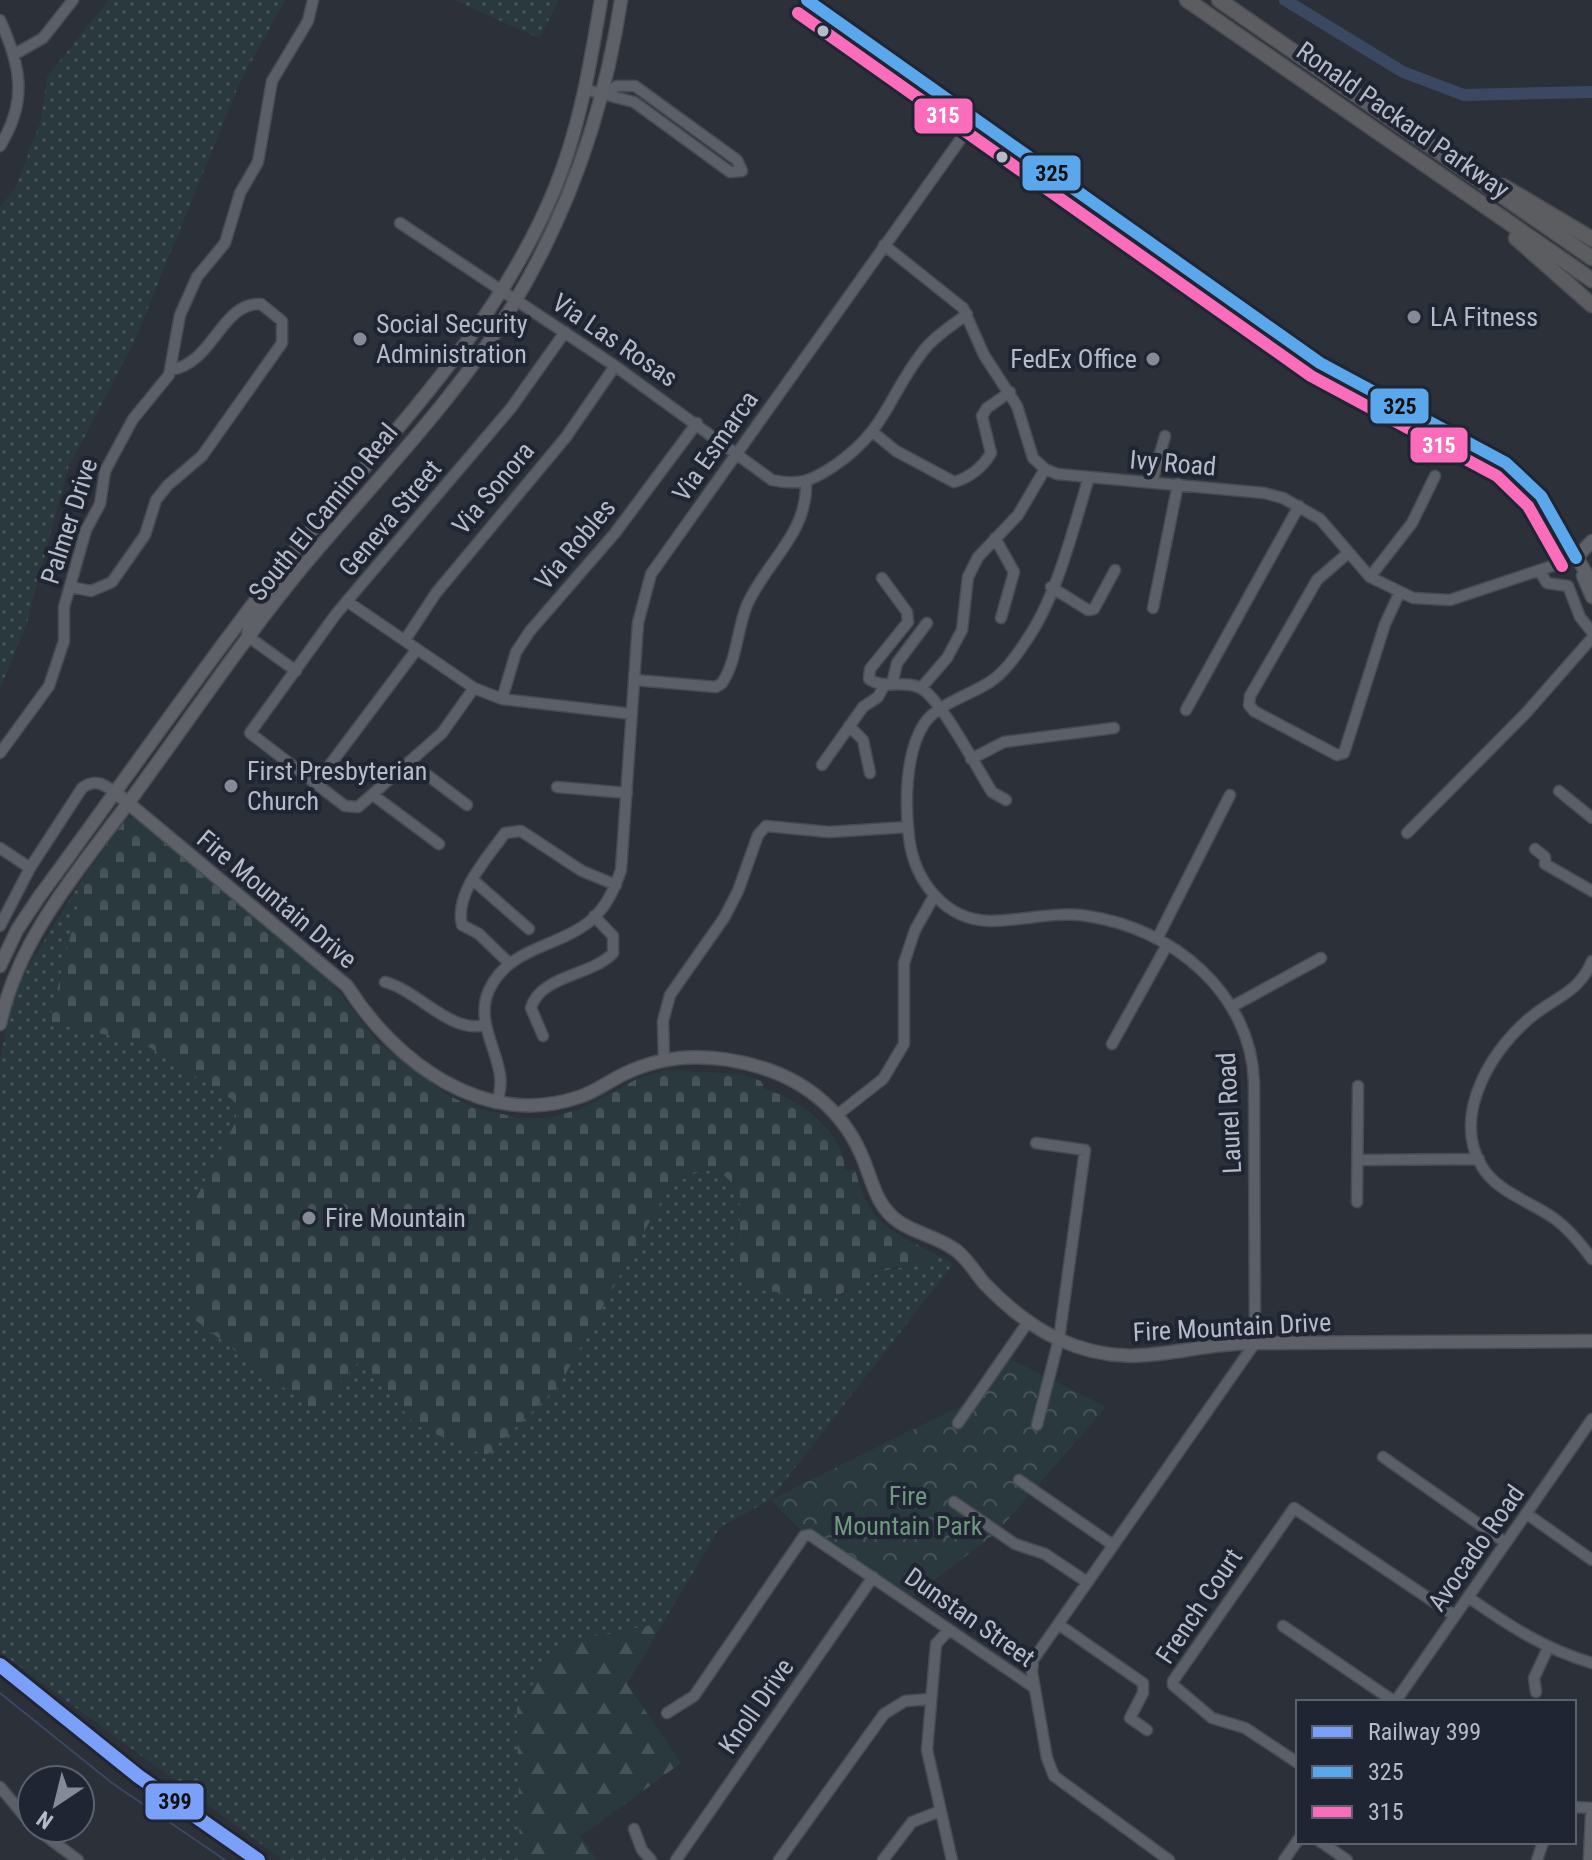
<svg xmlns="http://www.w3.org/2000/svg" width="1592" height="1860" font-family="'Roboto Condensed',sans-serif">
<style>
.grass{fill:url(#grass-dots)}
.forest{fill:url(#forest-firs)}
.cemetery{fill:url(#cemetery-stones)}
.park{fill:url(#park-crowns)}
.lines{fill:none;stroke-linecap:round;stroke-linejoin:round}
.stream{stroke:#3b4862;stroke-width:2}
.river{stroke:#3b4862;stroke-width:12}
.minor-casing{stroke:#484b51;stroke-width:13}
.major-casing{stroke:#4a4d55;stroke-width:15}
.highway-casing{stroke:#494c53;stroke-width:17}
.minor{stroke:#5b5f67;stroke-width:10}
.major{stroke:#5e6168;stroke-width:12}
.highway{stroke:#5b5d60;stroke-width:14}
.bus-1-casing{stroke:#1f2533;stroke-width:18}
.bus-2-casing{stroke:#1f2533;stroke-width:18}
.bus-1{stroke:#5aa8eb;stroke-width:12}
.bus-2{stroke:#fb6dba;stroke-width:12}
.rail-1-casing{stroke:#1f2533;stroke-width:20}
.rail-1{stroke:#7ba0fa;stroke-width:14}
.bus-dot{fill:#b6bbc9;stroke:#1f2533;stroke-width:3}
.poi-dot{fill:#868a96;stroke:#1f2533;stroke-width:3}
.labels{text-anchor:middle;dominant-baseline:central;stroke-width:8;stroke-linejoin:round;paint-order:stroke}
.street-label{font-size:26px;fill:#b6bbc9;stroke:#1f2533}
.poi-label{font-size:26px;fill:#b6bbc9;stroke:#1f2533;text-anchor:start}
.park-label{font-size:26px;fill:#6e997c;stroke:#1f2533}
.line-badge{stroke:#1f2533;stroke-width:3}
.badge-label{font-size:22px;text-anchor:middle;font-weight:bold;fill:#fff}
.pale-badge-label{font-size:22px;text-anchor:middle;font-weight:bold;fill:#111}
</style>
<defs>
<pattern id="grass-dots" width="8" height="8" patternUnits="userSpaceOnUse" patternTransform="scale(2)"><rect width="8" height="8" fill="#29393e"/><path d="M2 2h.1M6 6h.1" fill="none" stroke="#465459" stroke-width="1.8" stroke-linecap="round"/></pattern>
<pattern id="forest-firs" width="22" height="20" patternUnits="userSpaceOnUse" patternTransform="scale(2)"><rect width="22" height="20" fill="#29393e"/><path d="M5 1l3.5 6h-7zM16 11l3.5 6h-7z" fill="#465459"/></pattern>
<pattern id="cemetery-stones" width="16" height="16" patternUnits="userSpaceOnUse" patternTransform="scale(2)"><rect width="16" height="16" fill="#29393e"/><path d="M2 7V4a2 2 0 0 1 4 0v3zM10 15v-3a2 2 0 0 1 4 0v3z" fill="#465459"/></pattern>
<pattern id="park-crowns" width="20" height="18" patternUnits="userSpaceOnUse" patternTransform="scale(2)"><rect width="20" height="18" fill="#29393e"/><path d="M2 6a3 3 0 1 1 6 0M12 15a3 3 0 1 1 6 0" fill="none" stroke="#465459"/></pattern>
</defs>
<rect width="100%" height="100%" fill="#2c3038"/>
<path class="grass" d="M 109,0 L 285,0 L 240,82 L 134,342 L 68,468 L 26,626 L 0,688 L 0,207 L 16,187 L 41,121 L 47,77 Z
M 454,0 L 559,0 L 539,38 Z
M 86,873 L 49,1022 L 141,1042 L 233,1100 L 237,1111 L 235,1123 L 191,1208 L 312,1410 L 359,1362 L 378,1378 L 415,1425 L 559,1386 L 666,1192 C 694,1166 730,1157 740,1205 C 742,1216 737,1231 735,1242 L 842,1296 C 865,1274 890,1267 920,1266 L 933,1253 L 953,1264 L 770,1500 L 720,1527 L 663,1623 L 562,1642 L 517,1707 L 520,1860 L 283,1860 L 0,1652 L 0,1060 L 15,988 Z"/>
<path class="forest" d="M 663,1623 L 627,1684 L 681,1763 L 581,1836 L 597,1860 L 520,1860 L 517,1707 L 562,1642 Z"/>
<path class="cemetery" d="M 127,818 L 135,818 L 330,981 L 378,1042 L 449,1096 L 479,1109 L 520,1118 L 548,1118 L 581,1109 L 635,1080 L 665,1070 L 741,1074 L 761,1081 L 765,1089 C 799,1099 845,1132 845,1171 L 855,1169 C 869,1224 887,1228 933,1253 L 920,1266 L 898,1267 L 873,1274 L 833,1299 L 759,1290 C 753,1284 741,1275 738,1267 C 729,1246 744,1224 740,1205 C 730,1157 694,1166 666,1192 L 559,1386 L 486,1456 L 415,1425 L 378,1378 L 359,1362 L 313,1410 L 190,1316 L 191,1208 L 235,1123 L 237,1111 L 233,1100 L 141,1042 L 49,1023 L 86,873 Z"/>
<path class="park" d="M 1004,1356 L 1106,1407 L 997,1532 L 907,1601 L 807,1536 L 770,1500 L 973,1400 Z"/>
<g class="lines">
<path class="stream" d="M 0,1693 L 112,1783 L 225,1860"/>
<path class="river" d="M 1285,0 L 1403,72 L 1464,95 L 1592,92"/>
<g class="minor-casing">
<path id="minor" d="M 0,20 C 21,66 28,101 0,146
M 15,54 L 43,38 L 73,0
M 587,90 L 634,102 L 730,172 L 742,171 L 737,160 L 635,86 L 617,86 L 604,94
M 400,223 L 615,366 L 772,480 C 800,486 811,481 834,466 C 888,429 888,395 924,350 C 936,335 953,325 967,314
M 884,245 L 963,308 L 984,355 L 1017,406 L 1033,458 L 1045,469 L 1057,474 L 1264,493 L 1283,498 L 1320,519 L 1370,577 L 1413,598 L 1450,600 L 1576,558
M 874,433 L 896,451 L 954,482 C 969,478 983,467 991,453 L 982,416 L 987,408 L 1010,392
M 1089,477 C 1073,529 1057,597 1026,641 C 1016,656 1005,672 990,682 C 970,695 937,704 924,724 C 905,753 905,805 909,837 C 914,880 944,920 990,921 C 1023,921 1054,911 1087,916 C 1172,928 1251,993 1254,1082 L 1255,1343 L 1033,1660 L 1032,1672 L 1047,1758 L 1054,1776 L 1169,1860
M 1152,482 L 1165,436
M 995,538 L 1014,572 L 1001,618
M 1348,553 L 1317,580 L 1250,696 L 1249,705 L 1254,711 L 1337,755 L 1344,753 L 1385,624 L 1399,594
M 1540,572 L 1547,583 L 1568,586 L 1580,617 L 1592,632
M 1370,577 L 1412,523 L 1435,476
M 882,578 L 907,612 L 908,622 L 870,669 L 869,679 C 884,690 906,679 922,689 C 941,700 978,770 992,792 L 1006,800
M 71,587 L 91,591 L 112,582 L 145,535 L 156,500 L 168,485 L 202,456 L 282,343 L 282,321 L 261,304 C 221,302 214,363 171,370
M 1051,587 L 1088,610 L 1094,609 L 1115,570
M 348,602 L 474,688 L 502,699 L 632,714
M 1153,608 L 1178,484
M 250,638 L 296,671
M 405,640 L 436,593 L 566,437 L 615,366
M 635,680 L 716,687 L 722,683 C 737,661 737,629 747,605 C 766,562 808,533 806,483
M 892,684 L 897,663 L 927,623
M 474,688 L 442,733 L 358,807 L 345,806 L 250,733 L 336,614 L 511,408 L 565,332
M 921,688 L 947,658 L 962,630 L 968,577 L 978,557 L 1018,515 L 1045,469
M 502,699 L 516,652 L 530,631 L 615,533 L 697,423
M 1186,710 L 1299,506
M 849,726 L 863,740 L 870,773
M 0,753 L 49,686 L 64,641 L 64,607 L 86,530 L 100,504 L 105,471 L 133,419 L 169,375 L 180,315 L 197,277 L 225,243 L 240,193 L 258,162 L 272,81 L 308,21 L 313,0
M 971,759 L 1004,742 L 1114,728
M 410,762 L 467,805
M 822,765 L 863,707 L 878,697 L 885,684
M 317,782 L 417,649
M 557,787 L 627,793
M 1559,791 L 1592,818
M 373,795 L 439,844
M 1407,833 L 1526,713 L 1592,638
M 0,848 L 30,868
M 1535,849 L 1545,857 L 1545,864 L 1592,891
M 473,880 L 529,929
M 0,926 L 30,868 L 82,788 C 96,778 105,785 116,793
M 1157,939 L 1230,795
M 1592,961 C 1580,991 1558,996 1535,1014 C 1494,1045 1451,1113 1481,1165 C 1496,1192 1530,1201 1555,1219 C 1570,1230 1581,1244 1592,1259
M 509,963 L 479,934 L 462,925 C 454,893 488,857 505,833 L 521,831 L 582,871 L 616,885
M 385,982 C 419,991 450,1034 485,1025
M 1233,1006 L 1321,958
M 543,1036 L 531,1008 C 540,975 592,976 613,953 L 613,936 L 594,916
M 1112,1044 L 1167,945
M 664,1059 L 663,1021 L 670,995 L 724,918 L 738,891 L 758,835 L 766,826 L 829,832 L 908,827
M 496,1103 C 514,1065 471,1030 489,990 C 509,947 556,948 589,922 C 606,908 614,890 621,870 L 638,623 L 651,574 L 975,119
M 837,1115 L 883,1079 L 904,1044 L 904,963 L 915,930 L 934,896
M 1036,1143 L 1085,1150 L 1059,1339 L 1037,1425
M 1359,1160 L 1479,1159
M 1357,1202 L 1358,1086
M 958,1423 L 1028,1322
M 1383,1457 L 1506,1543
M 1019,1480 L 1113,1545
M 954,1502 L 1015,1544 L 1045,1554 L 1087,1582
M 1527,1514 L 1592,1560
M 1468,1597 C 1508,1625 1544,1649 1592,1663
M 1058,1624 L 1143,1683 L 1143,1693 L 1130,1718 L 1147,1730
M 1283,1626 L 1395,1702
M 949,1630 L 936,1644 L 927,1750 L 952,1860
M 1536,1692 L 1534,1678 L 1548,1648
M 1395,1702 L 1592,1419
M 667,1713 L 694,1696 L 804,1536 L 810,1535 L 1035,1688
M 1298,1763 L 1245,1728 L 1212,1718 L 1173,1685 L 1173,1681 L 1294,1508 L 1455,1616
M 0,1787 L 32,1825
M 1574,1807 L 1592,1808
M 35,1828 L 78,1860
M 634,1829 L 642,1850 L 651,1860
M 1321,1842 L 1347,1860
M 676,1860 L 873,1577
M 779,1860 L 884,1714 L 905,1701 L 930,1699
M 883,1860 L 912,1822 L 940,1811
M 1284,1860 L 1298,1840
M 1537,1860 L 1543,1842"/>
</g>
<g class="major-casing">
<path id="major" d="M 807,0 L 1320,363 L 1506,463 L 1541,496 L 1592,583
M 1576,558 L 1592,541
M 1583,576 L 1592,597
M 248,636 C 248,611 285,595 279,570
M 116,793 L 347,986 C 396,1063 484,1129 579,1097 C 595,1092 609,1081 624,1074 C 669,1052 715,1053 763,1068 C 810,1083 846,1115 864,1161 C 873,1184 877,1207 899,1222 C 917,1234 939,1237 957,1251 C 968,1260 975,1272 984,1283 C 1006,1306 1030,1326 1058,1339 C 1134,1374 1181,1343 1255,1343 C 1367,1342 1480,1342 1592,1341
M 0,966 L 17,930 L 39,897 C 117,791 192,683 272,579 C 370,452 493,340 555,188 C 580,127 590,65 601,0
M 0,1024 C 19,935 82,867 134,795 C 189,720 242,641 301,569 C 370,486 451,405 508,313 C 568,216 604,113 621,0
M 1590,1860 L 1592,1816"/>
</g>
<g class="highway-casing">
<path id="highway" d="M 1187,0 L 1592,280
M 1219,0 L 1592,258
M 1503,186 L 1592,239
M 1516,238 L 1592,305"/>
</g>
<use href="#minor" class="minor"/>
<use href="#major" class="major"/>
<use href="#highway" class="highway"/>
<g class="bus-1-casing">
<path id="bus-1" d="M 807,0 L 1320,363 L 1506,463 L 1541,496 L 1576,558"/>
</g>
<g class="bus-2-casing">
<path id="bus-2" d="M 798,13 L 1311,376 L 1497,476 L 1528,506 L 1562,566"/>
</g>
<use href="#bus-1" class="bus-1"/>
<use href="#bus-2" class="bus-2"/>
<g class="rail-1-casing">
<path id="rail-1" d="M 0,1665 L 138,1776 L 258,1860"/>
</g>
<use href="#rail-1" class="rail-1"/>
</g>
<g class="bus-dot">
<circle cx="823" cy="31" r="7"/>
<circle cx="1002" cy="157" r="7"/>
</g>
<g class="poi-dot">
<circle cx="1414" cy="317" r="8"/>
<circle cx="360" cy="339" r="8"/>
<circle cx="1153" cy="359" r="8"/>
<circle cx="231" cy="786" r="8"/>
<circle cx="309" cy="1218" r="8"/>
</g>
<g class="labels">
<g class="street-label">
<text transform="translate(1403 120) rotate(35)">Ronald Packard Parkway</text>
<text transform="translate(615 340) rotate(34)">Via Las Rosas</text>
<text transform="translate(715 446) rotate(-55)">Via Esmarca</text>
<text transform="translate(1173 463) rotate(5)">Ivy Road</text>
<text transform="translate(493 488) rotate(-50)">Via Sonora</text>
<text transform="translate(323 512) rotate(-51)">South El Camino Real</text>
<text transform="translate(390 518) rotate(-50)">Geneva Street</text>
<text transform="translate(69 521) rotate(-72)">Palmer Drive</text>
<text transform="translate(575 544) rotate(-50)">Via Robles</text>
<text transform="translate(277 899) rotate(40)">Fire Mountain Drive</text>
<text transform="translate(1229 1113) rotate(-93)">Laurel Road</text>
<text transform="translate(1232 1327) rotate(-3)">Fire Mountain Drive</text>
<text transform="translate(1476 1548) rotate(-55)">Avocado Road</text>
<text transform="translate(1199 1606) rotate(-56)">French Court</text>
<text transform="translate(970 1617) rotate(35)">Dunstan Street</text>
<text transform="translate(756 1706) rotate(-55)">Knoll Drive</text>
</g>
<g class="poi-label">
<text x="1430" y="317">LA Fitness</text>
<text x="376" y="324">Social Security<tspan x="376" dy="30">Administration</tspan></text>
<text x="1137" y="359" text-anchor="end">FedEx Office</text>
<text x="247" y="771">First Presbyterian<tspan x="247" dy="30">Church</tspan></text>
<text x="325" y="1218">Fire Mountain</text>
</g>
<g class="park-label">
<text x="908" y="1496">Fire<tspan x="908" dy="30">Mountain Park</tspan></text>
</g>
</g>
<g class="line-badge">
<rect x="913" y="97" width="61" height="38" rx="8" fill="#fb6dba"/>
<rect x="1021" y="154" width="61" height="38" rx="8" fill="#5aa8eb"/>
<rect x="1369" y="387" width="61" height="38" rx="8" fill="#5aa8eb"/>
<rect x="1409" y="426" width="60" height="38" rx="8" fill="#fb6dba"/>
<rect x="144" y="1782" width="61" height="39" rx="8" fill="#7ba0fa"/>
</g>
<g class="badge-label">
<text x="943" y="123">315</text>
<text x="1439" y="453">315</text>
</g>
<g class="pale-badge-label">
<text x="1052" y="181">325</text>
<text x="1400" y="414">325</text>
<text x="175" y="1809">399</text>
</g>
<rect x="1296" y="1700" width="280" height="144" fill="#1f2533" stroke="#5b616f" stroke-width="2"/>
<rect x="1312" y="1726" width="40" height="12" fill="#7ba0fa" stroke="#5b616f" stroke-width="2"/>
<text x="1368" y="1740" font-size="24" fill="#b6bbc9">Railway 399</text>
<rect x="1312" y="1766" width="40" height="12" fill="#5aa8eb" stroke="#5b616f" stroke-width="2"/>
<text x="1368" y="1780" font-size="24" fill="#b6bbc9">325</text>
<rect x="1312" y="1806" width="40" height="12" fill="#fb6dba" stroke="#5b616f" stroke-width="2"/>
<text x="1368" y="1820" font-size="24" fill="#b6bbc9">315</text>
<g transform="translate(56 1804) rotate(215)"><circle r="38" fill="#1f2533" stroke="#5b616f" stroke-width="2"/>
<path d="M0-6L14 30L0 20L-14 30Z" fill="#868a96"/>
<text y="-12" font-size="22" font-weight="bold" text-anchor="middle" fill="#b6bbc9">N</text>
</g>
</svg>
